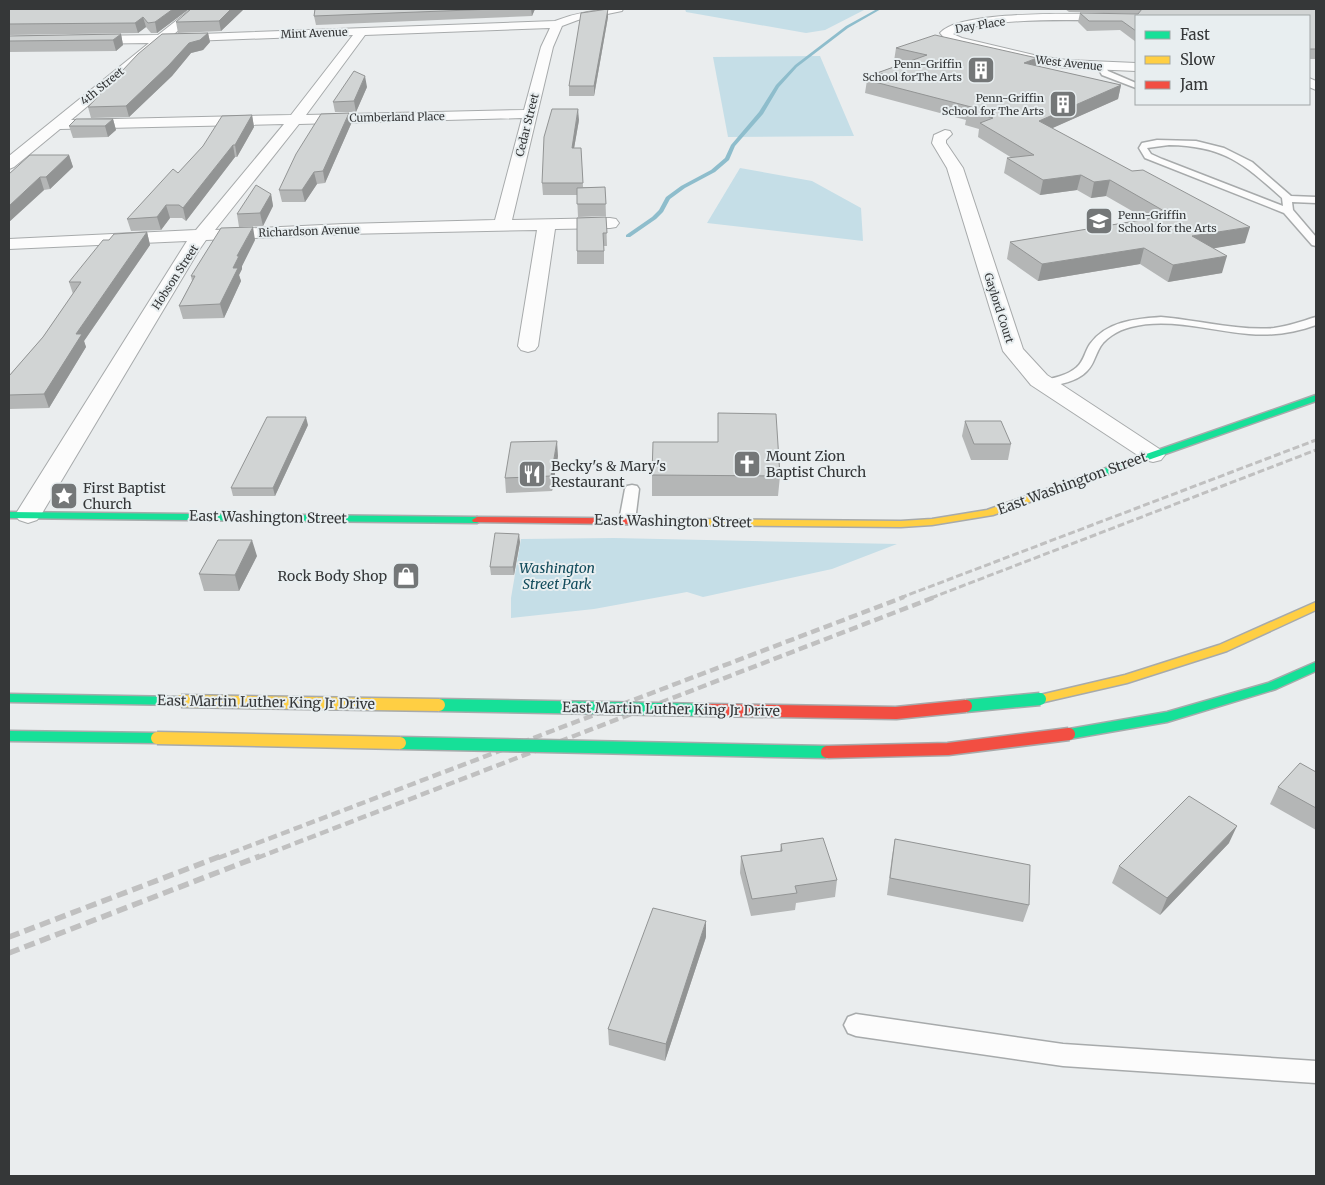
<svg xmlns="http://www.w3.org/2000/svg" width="1325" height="1185" font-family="Merriweather,serif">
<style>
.green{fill:#c5dee7}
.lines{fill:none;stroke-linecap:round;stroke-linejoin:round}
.stream{fill:#8ebdcc;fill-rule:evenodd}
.lane-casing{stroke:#a7aaab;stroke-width:3}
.street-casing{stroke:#a7aaab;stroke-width:2}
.fast-casing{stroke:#a7aaab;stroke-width:3}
.slow-casing{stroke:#a7aaab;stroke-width:3}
.jam-casing{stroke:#a7aaab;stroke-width:3}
.lane{fill:#fcfcfc;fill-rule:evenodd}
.street{fill:#fcfcfc;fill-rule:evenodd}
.fast{fill:#16e098;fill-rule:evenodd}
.slow{fill:#ffcf43;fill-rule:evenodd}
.jam{fill:#f24e42;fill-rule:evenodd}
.rail-far2{stroke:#c0c0c0;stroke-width:3;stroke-dasharray:7 3;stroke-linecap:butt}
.rail-far1{stroke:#c0c0c0;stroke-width:4.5;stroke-dasharray:9 4.5;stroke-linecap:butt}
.rail{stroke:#c0c0c0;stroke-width:5.5;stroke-dasharray:11 5.5;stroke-linecap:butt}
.fast-bridge-casing{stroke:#a7aaab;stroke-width:15;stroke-linecap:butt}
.slow-bridge-casing{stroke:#a7aaab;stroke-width:15;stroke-linecap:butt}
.jam-bridge-casing{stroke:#a7aaab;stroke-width:15;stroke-linecap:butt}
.fast-bridge{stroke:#16e098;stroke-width:12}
.slow-bridge{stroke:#ffcf43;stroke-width:12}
.jam-bridge{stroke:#f24e42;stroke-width:12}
.wall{fill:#b4b6b6}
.shaded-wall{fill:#929494}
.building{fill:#d1d4d4;stroke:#929494}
.labels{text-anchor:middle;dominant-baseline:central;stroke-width:4;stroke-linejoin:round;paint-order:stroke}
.far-street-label{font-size:11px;fill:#353738;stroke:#e8eef0}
.far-poi-label{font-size:11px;fill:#353738;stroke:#e8eef0;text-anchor:end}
.poi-label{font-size:14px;fill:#353738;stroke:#e8eef0;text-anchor:start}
.street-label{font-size:14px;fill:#353738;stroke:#e8eef0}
.park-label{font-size:14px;font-style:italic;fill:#124b5b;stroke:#e8eef0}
</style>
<rect width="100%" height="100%" fill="#eaedee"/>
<path class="green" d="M 685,9 L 866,9 L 825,30 L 806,33 L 686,12 Z
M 820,56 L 854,136 L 728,137 L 713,57 Z
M 740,168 L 812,181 L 861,208 L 863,241 L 707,223 Z
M 614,538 L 897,544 L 832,569 L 703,597 L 687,592 L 594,609 L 511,618 L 511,598 L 521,539 Z"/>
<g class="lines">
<path class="stream" d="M 877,9 L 881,9 L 848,28 L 797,67 L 779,87 L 763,114 L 735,146 L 729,160 L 715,172 L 685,188 L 670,199 L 663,212 L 656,219 L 630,237 L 626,237 L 626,235 L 652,217 L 659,210 L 666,197 L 681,186 L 711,170 L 725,158 L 731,145 L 759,112 L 776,85 L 795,65 L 846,26 Z"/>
<g class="lane-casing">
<path id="lane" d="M 1098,64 L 1104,64 L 1108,71 L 1136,83 L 1136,88 L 1102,75 L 1097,66 Z
M 1157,140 L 1196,141 L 1224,148 L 1252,162 L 1291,196 L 1316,197 L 1316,203 L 1292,202 L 1293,210 L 1316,237 L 1316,246 L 1312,245 L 1284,213 L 1145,158 L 1139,148 L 1142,143 ZM 1169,145 C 1224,146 1243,163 1282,198 L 1283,206 L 1162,159 L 1151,154 L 1147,148 Z
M 1161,317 C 1198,320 1237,331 1274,328 C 1289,326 1302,321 1316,317 L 1316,325 C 1294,333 1272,336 1249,334 C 1211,331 1169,317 1131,327 C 1118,330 1103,339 1098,351 C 1094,359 1093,365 1087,371 C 1077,382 1059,384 1045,388 L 1039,384 L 1040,381 C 1053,378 1067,376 1077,367 C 1084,361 1085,351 1090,344 C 1107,321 1135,319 1161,317 Z
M 632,485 L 637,486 L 639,489 L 635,521 L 632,524 L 622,524 L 619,521 L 625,489 L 627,486 Z
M 856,1014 L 1063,1044 L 1316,1061 L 1316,1083 L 1063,1066 L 856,1036 L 848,1033 L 844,1025 L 848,1017 Z"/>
</g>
<g class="street-casing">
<path id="street" d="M 191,9 L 203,9 L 173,35 L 555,21 C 578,12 599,9 623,9 L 622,11 L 578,20 L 562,26 L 553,47 L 512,220 L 610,218 L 616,219 L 619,223 L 616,227 L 610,228 L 555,229 L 538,346 L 535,350 L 528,352 L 521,350 L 518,346 L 537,230 L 344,234 L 206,240 L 199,250 L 41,515 L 37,520 L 28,523 L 19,520 L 15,515 L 187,241 L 9,249 L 9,239 L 196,230 L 284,124 L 60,129 L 14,167 L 9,169 L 9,156 L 149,43 L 9,45 L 9,37 L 158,35 ZM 550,28 L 541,47 L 524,110 L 306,115 L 365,35 ZM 353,35 L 291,115 L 71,120 L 164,42 ZM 522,118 L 495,220 L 344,224 L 215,230 L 299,124 Z
M 1096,14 L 1140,16 L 1136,16 L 1136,21 C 1093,21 989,15 953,34 L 962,38 L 1038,56 L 1067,60 L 1136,63 L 1136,71 L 1067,68 L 1038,64 L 954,44 L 947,41 L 940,33 C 959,11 1066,14 1096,14 Z
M 1309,78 L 1316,81 L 1316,90 L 1309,87 Z
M 945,130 L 950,131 L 952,134 L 946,140 L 946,143 L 963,168 L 1023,349 L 1047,375 L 1161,450 L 1165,455 L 1161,460 L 1153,462 L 1145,460 L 1031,385 L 1003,351 L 947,168 L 932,143 L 934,135 Z"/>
</g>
<g class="fast-casing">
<path id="fast" d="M 1316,395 L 1316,401 L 1097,478 L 1093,479 L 1088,476 L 1089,474 Z
M 9,512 L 477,517 L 482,520 L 477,523 L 9,518 Z
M 1316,662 L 1316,671 L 1276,689 L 1167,722 L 1069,739 L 1064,737 L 1063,734 L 1064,731 L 1069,729 L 1167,712 L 1268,683 Z
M 9,694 L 181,697 L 185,698 L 187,701 L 185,704 L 181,705 L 9,702 Z
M 9,731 L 157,733 L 162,735 L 163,738 L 162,741 L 157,743 L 9,741 Z"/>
</g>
<g class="slow-casing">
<path id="slow" d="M 1093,473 L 1098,476 L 1097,478 L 993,515 L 932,525 L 901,527 L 686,525 L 681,522 L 686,519 L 901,521 L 932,519 L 987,510 Z
M 1316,602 L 1316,610 L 1227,651 L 1127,683 L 1040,703 L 1036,702 L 1034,699 L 1036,696 L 1040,695 L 1125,675 L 1219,645 Z"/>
</g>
<g class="jam-casing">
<path id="jam" d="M 477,517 L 686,519 L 691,522 L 686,525 L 473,522 L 472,520 Z"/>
</g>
<use href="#lane" class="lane"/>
<use href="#street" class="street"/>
<use href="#fast" class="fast"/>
<use href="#slow" class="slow"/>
<use href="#jam" class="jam"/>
<path class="rail-far2" d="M 900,598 L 1316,440
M 931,598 L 1316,450"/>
<path class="rail-far1" d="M 218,858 L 904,597
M 257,858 L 935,597"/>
<path class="rail" d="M 9,937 L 221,856
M 9,953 L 260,856"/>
<g class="fast-bridge-casing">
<path id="fast-bridge" d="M 439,705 L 709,710
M 966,706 L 1040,699
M 400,743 L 827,752"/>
</g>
<g class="slow-bridge-casing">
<path id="slow-bridge" d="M 181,701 L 439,705
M 157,738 L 400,743"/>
</g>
<g class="jam-bridge-casing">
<path id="jam-bridge" d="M 709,710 L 896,713 L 966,706
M 827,752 L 948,749 L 1069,734"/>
</g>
<use href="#fast-bridge" class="fast-bridge"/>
<use href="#slow-bridge" class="slow-bridge"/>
<use href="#jam-bridge" class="jam-bridge"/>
</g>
<path class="wall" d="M 9,9 L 189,9 L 157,33 L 151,33 L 146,27 L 138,33 L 9,35 Z
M 191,9 L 244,9 L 221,31 L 178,33 L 176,22 Z
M 315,9 L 535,9 L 532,16 L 316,25 L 314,16 Z
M 608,9 L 608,17 L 594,96 L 569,96 L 569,86 Z
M 1065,9 L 1316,9 L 1316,59 L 1309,59 L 1309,16 L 1136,16 L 1136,42 L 1120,30 L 1087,31 L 1078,22 L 1080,13 L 1138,14 L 1069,12 Z
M 208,33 L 210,42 L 203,50 L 191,53 L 172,76 L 129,117 L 91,118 L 88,107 Z
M 121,34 L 123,45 L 116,51 L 9,52 L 9,36 Z
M 896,48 L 1036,66 L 1121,85 L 1118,99 L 1052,128 L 1245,243 L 1213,248 L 1222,273 L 1168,282 L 1140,264 L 1038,281 L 1007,259 L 1010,242 L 1146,219 L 1106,196 L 1091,198 L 1077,190 L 1040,195 L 1004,173 L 1007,158 L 1012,158 L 978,137 L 979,129 L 965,125 L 966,120 L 865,93 L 867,80 L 876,77 L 877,73 L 904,63 L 894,61 Z
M 367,87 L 356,112 L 335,112 L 333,102 Z
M 349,113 L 351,124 L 325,183 L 317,184 L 305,202 L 282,202 L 279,190 Z
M 252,115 L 254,127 L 237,157 L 235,157 L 186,221 L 182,218 L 170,218 L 161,230 L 131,231 L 127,219 Z
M 113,119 L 116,130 L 108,137 L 73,138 L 69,126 Z
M 579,120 L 574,148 L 581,148 L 583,187 L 605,187 L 606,216 L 578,217 L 577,195 L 543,195 L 542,183 Z
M 69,155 L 73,167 L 50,189 L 44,190 L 9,222 L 9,174 Z
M 271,194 L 273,206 L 263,226 L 239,227 L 237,214 Z
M 606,217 L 607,246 L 604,246 L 604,264 L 577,264 L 577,251 Z
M 147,232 L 150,245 L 84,341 L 86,347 L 49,408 L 9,409 L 9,376 L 43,337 L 73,294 L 69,282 L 109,240 Z
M 255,240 L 242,266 L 242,269 L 239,275 L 241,281 L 224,318 L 183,319 L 179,306 L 192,281 L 191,276 Z
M 718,413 L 780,476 L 778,496 L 652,496 L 652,475 L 718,442 Z
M 965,421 L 1011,444 L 1008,460 L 971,460 L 962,436 Z
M 308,425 L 275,496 L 233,496 L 231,488 Z
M 558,456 L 552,491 L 506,493 L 505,478 Z
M 520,542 L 514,575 L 491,575 L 490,567 Z
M 257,556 L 239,591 L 204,591 L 199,574 Z
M 1316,772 L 1316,830 L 1270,804 L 1278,787 Z
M 895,839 L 1029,905 L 1023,922 L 887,895 L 892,856 Z
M 1229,843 L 1160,915 L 1112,883 L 1119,866 Z
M 781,844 L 837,880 L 835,897 L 796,903 L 795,910 L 751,916 L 740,873 L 741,856 L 780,851 Z
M 706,937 L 665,1061 L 609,1045 L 608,1029 Z"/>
<path class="shaded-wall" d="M 173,9 L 189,9 L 157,33 L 155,22 Z
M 231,9 L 244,9 L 221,31 L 219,21 Z
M 531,9 L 535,9 L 532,16 Z
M 608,9 L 608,17 L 594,96 L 594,86 Z
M 143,17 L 146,27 L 138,33 L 135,23 Z
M 208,33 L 210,42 L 203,50 L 191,53 L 172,76 L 129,117 L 126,106 L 189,43 Z
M 121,34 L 123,45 L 116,51 L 113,40 Z
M 1037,58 L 1035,71 L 1024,63 Z
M 365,76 L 367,87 L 356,112 L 354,101 Z
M 1121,85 L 1118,99 L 1037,135 L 1039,121 Z
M 578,109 L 579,120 L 572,160 L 572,148 Z
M 349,113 L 351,124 L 325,183 L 323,171 Z
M 252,115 L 254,127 L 237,157 L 235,145 Z
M 113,119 L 116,130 L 108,137 L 105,126 Z
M 233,145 L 235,157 L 186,221 L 183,208 Z
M 69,155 L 73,167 L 50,189 L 46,177 Z
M 314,172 L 317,184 L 305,202 L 302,190 Z
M 1081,175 L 1077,190 L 1040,195 L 1043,180 Z
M 40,177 L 44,190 L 9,222 L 9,206 Z
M 1110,180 L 1106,196 L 1091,198 L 1094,182 Z
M 271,194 L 273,206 L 263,226 L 260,213 Z
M 166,205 L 170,218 L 161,230 L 157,217 Z
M 253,227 L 255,240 L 242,266 L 242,269 L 239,275 L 241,281 L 224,318 L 220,304 L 237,256 Z
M 1250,227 L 1245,243 L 1187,253 L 1192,236 Z
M 147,232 L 150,245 L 84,341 L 86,347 L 49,408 L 44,394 L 76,334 Z
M 1144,248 L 1140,264 L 1038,281 L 1042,264 Z
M 1227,256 L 1222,273 L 1168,282 L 1173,265 Z
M 306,417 L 308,425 L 275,496 L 273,488 Z
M 557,441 L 558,456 L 552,491 L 551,476 Z
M 519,534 L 520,542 L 514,575 L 513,567 Z
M 252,540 L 257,556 L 239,591 L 235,575 Z
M 1237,826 L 1229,843 L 1160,915 L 1167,898 Z
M 706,921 L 706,937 L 665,1061 L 666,1044 Z"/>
<path class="building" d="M 9,9 L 173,9 L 155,22 L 148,23 L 143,17 L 135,23 L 9,24 Z
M 191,9 L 231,9 L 219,21 L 176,22 Z
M 315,9 L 495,9 L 314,16 Z
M 608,9 L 594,86 L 569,86 L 581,13 Z
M 1142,9 L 1316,9 L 1316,49 L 1309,49 L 1309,16 L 1136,16 L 1136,31 L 1122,21 L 1089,21 L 1080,13 L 1138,14 Z
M 208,33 L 200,40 L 189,43 L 169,65 L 126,106 L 88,107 L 138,54 L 162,34 Z
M 121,34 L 113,40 L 9,41 L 9,36 Z
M 935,35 L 1037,58 L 1024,63 L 1121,85 L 1039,121 L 1132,171 L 1143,170 L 1250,227 L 1192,236 L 1227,256 L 1173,265 L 1144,248 L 1042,264 L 1010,242 L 1171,215 L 1110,180 L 1094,182 L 1081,175 L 1043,180 L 1007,158 L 1034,155 L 980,123 L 993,118 L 967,111 L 975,108 L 867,80 L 883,74 L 877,73 L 927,55 L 896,48 Z
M 354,71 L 365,76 L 354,101 L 333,102 Z
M 552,109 L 578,109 L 572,148 L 581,148 L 583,183 L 542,183 L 544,137 Z
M 349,113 L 323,171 L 314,172 L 302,190 L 279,190 L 296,154 L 321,114 Z
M 252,115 L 235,145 L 233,145 L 183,208 L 179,205 L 166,205 L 157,217 L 127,219 L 173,169 L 178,173 L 203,146 L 222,116 Z
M 76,119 L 113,119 L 105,126 L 69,126 Z
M 30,155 L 69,155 L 46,177 L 40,177 L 9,206 L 9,174 Z
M 256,185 L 271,194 L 260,213 L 237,214 Z
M 605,187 L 606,204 L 577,204 L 577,188 Z
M 606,217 L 607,233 L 603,233 L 604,251 L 577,251 L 577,218 Z
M 253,227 L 237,256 L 239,256 L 233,268 L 238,268 L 220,304 L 179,306 L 195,276 L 191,276 L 221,228 Z
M 147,232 L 76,334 L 82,334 L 44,394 L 9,395 L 9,376 L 43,337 L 81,282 L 69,282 L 103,240 L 109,240 L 114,234 Z
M 718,413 L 776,414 L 780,476 L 652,475 L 653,442 L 718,442 Z
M 267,417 L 306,417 L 273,488 L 231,488 Z
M 965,421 L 1001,421 L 1011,444 L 974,444 Z
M 557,441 L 551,476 L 505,478 L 511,442 Z
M 495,533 L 519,534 L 513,567 L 490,567 Z
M 218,540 L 252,540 L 235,575 L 199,574 Z
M 1300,763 L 1316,772 L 1316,808 L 1278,787 Z
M 1189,796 L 1237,826 L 1167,898 L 1119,866 Z
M 823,838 L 837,880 L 795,886 L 797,893 L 752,899 L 741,856 L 782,851 L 781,844 Z
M 895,839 L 1030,865 L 1029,905 L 890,878 Z
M 653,908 L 706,921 L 666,1044 L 608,1029 Z"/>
<defs>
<g id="building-square" transform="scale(1.4375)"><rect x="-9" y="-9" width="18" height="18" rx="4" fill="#747778" stroke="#e8eef0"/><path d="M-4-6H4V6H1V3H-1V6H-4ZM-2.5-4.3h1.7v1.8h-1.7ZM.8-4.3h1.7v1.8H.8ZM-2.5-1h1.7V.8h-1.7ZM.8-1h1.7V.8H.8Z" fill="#fff"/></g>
<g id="school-square" transform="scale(1.4375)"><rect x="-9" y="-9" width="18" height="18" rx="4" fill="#747778" stroke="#e8eef0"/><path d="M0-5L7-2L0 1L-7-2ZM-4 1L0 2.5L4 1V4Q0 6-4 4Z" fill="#fff"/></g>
<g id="church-square" transform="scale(1.4375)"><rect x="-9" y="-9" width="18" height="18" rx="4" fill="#747778" stroke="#e8eef0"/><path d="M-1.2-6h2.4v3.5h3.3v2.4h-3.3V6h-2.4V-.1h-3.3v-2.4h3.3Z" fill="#fff"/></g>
<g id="restaurant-square" transform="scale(1.4375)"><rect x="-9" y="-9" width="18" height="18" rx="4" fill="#747778" stroke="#e8eef0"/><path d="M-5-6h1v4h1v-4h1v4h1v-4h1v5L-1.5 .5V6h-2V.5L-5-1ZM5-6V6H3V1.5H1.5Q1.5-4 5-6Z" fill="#fff"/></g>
<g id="sight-square" transform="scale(1.4375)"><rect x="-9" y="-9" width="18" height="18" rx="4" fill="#747778" stroke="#e8eef0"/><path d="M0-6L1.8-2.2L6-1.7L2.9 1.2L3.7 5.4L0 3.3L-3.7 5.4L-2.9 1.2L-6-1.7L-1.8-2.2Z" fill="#fff"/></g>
<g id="shop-square" transform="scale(1.4375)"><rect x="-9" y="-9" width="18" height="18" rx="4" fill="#747778" stroke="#e8eef0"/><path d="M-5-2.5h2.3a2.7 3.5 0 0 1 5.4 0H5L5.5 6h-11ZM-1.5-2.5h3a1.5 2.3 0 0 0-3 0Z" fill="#fff"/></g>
</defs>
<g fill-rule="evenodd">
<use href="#building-square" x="981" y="70"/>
<use href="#building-square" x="1063" y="104"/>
<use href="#school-square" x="1099" y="221"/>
<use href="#church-square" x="747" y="464"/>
<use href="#restaurant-square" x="532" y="474"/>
<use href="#sight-square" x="64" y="496"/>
<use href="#shop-square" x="406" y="576"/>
</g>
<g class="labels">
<g class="far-street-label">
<text transform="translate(980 25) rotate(-9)">Day Place</text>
<text transform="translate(314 33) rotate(-2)">Mint Avenue</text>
<text transform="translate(1069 63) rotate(6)">West Avenue</text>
<text transform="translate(102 86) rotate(-39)">4th Street</text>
<text transform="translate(397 117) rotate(-1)">Cumberland Place</text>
<text transform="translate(527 125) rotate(-76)">Cedar Street</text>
<text transform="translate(309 231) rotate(-2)">Richardson Avenue</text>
<text transform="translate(175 277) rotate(-57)">Hobson Street</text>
<text transform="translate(999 308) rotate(72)">Gaylord Court</text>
</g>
<g class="far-poi-label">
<text x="962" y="64">Penn-Griffin<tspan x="962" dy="13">School forThe Arts</tspan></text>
<text x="1044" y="98">Penn-Griffin<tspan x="1044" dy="13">School for The Arts</tspan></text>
<text x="1118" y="215" text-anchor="start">Penn-Griffin<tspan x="1118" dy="13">School for the Arts</tspan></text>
</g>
<g class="poi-label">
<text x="766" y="456">Mount Zion<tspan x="766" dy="16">Baptist Church</tspan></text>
<text x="551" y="466">Becky's &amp; Mary's<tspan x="551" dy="16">Restaurant</tspan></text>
<text x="83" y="488">First Baptist<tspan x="83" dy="16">Church</tspan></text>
<text x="387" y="576" text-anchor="end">Rock Body Shop</text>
</g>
<g class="street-label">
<text transform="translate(1072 483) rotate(-20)">East Washington Street</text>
<text transform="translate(268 517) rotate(1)">East Washington Street</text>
<text transform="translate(673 521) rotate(1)">East Washington Street</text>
<text transform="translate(266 702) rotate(1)">East Martin Luther King Jr Drive</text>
<text transform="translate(671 709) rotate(1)">East Martin Luther King Jr Drive</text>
</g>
<g class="park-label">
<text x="557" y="568">Washington<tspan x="557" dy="16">Street Park</tspan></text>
</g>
</g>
<rect width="1325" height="1185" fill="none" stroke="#353738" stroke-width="20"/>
<rect x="1135" y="15" width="175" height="90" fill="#e8eef0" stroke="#a0a5a6"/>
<rect x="1145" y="31" width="25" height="8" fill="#16e098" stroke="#a0a5a6"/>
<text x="1180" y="40" font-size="15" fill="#353738">Fast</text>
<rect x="1145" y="56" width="25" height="8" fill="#ffcf43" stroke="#a0a5a6"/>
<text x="1180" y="65" font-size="15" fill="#353738">Slow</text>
<rect x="1145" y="81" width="25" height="8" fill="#f24e42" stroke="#a0a5a6"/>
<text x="1180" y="90" font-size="15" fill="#353738">Jam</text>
</svg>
